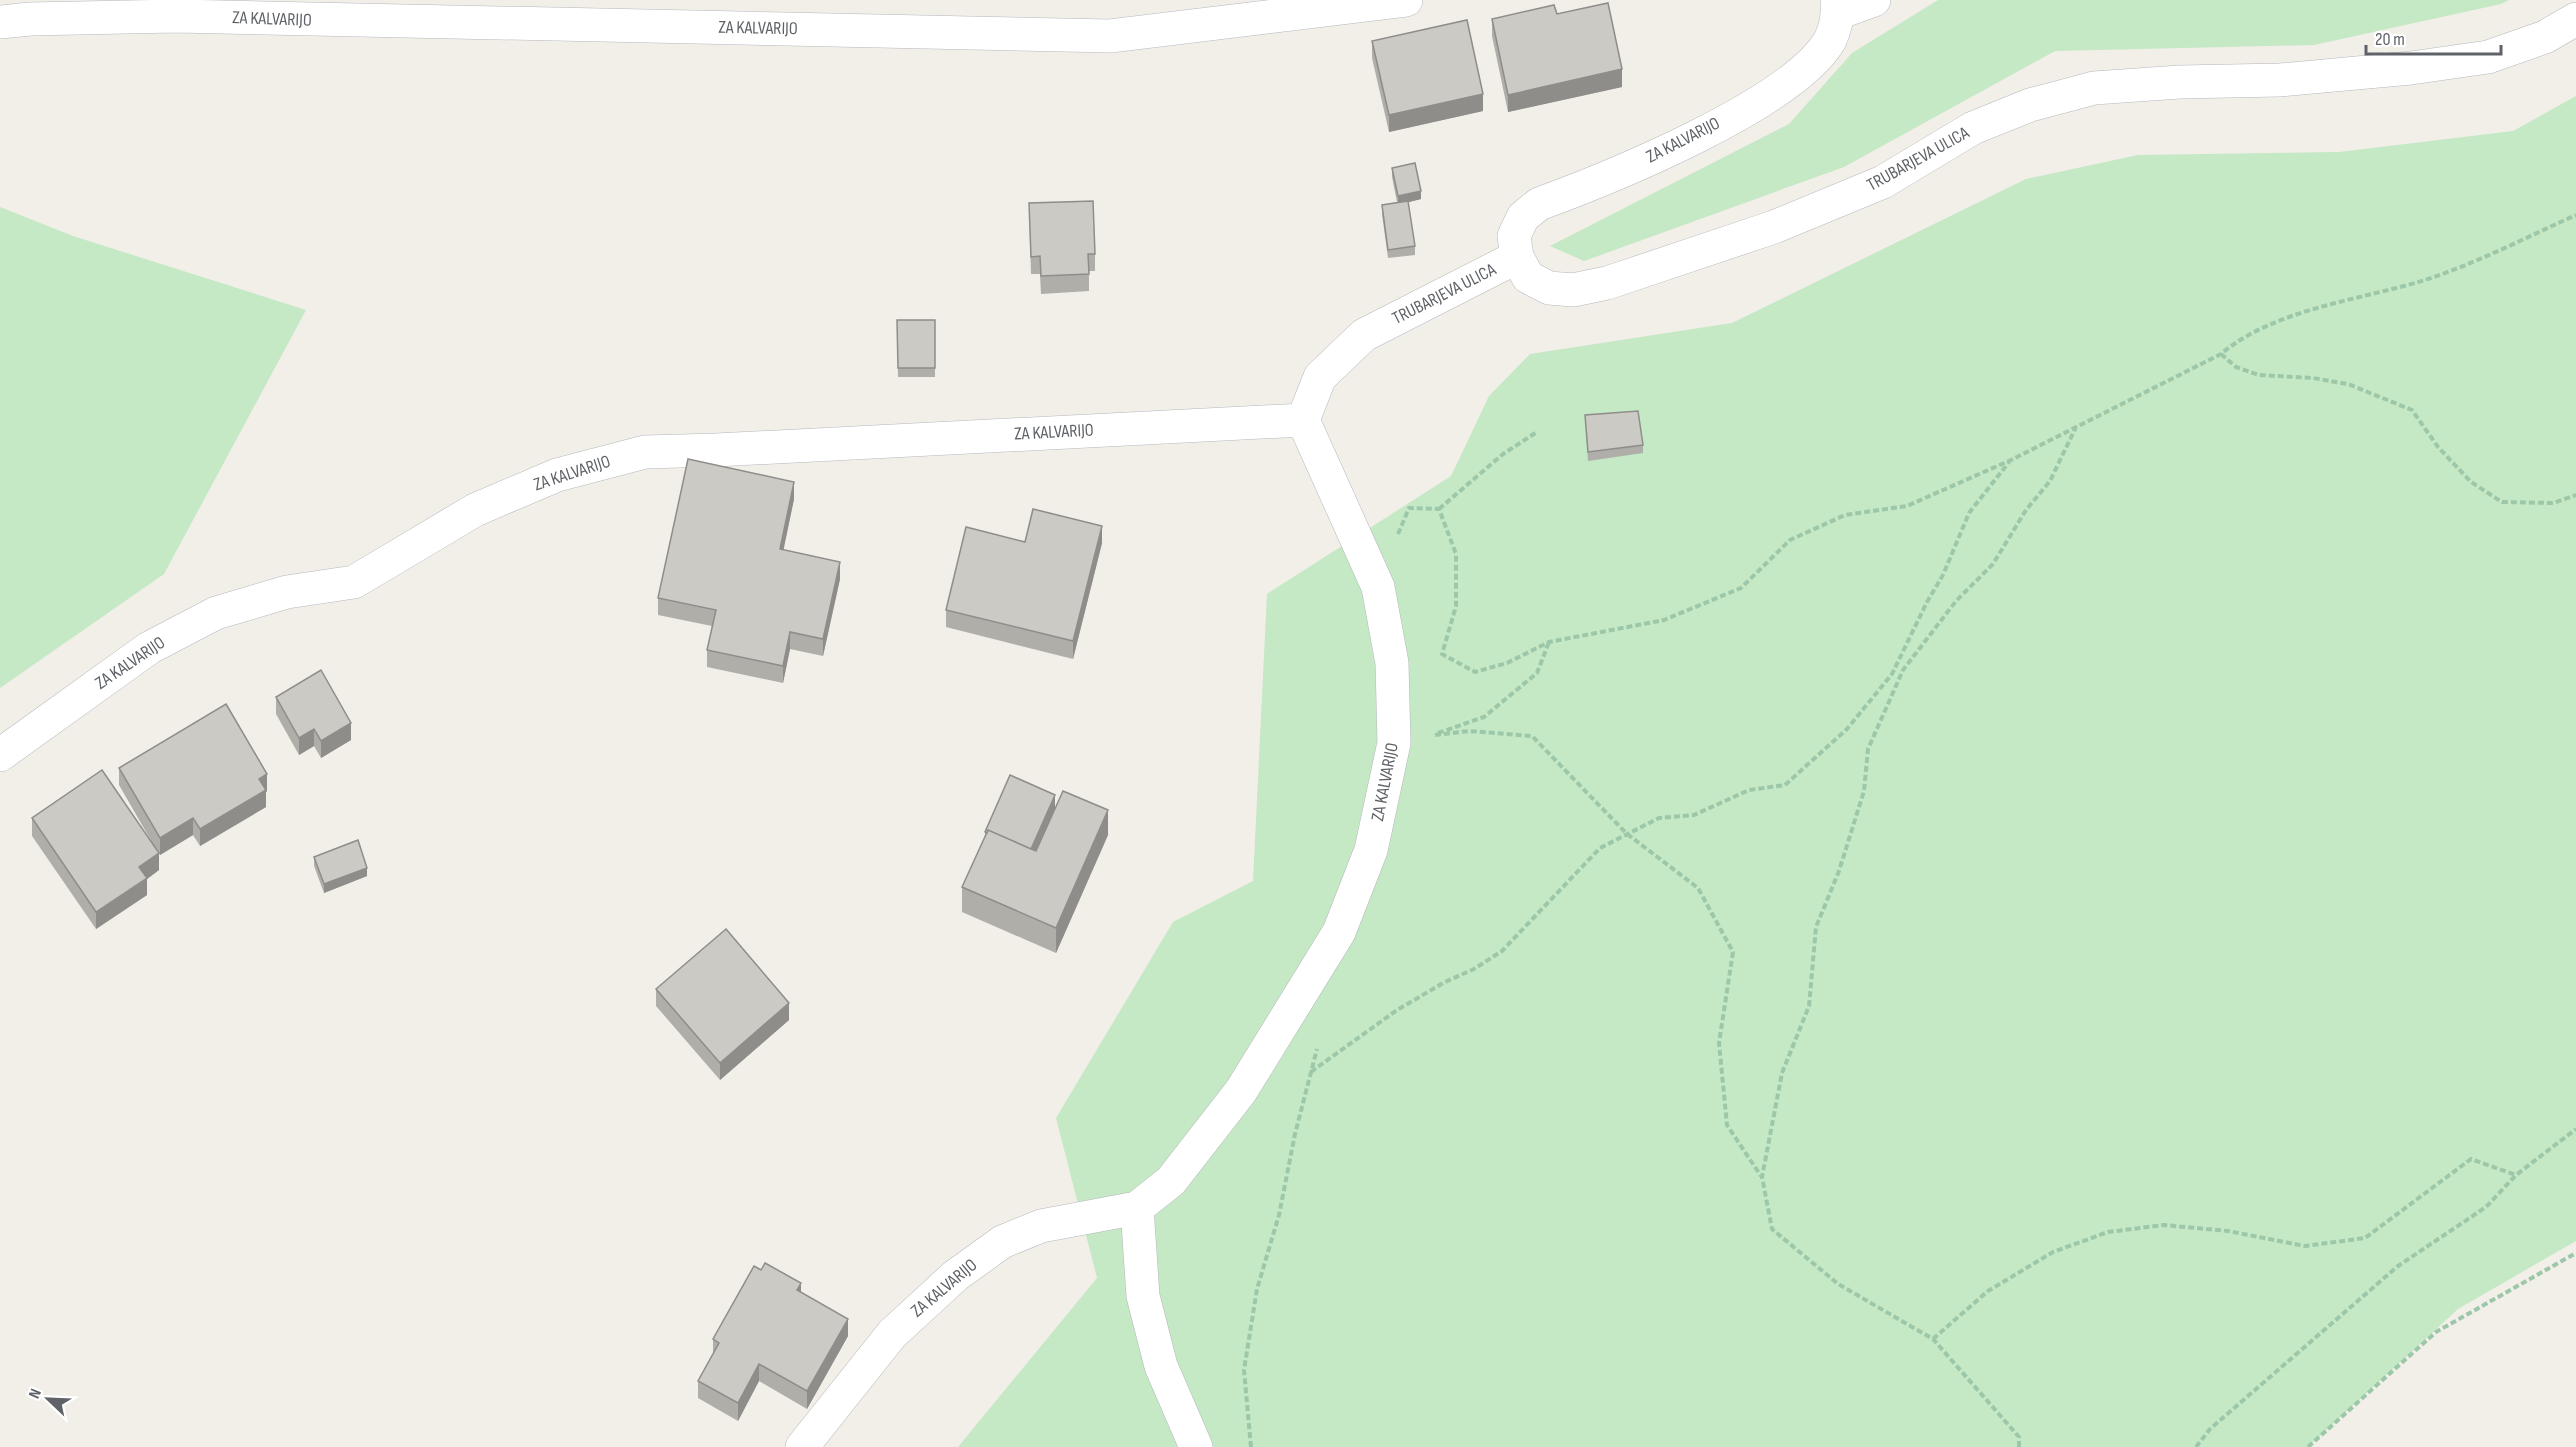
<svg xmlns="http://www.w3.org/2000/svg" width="2576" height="1447" font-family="'Sofia Sans Condensed',sans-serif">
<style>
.green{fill:#c5e8c5}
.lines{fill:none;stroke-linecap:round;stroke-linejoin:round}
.minor-casing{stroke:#b5b8bc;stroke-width:34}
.path{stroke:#9cc7a9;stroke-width:4;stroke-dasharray:6 3;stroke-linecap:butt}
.minor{stroke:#fff;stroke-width:33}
.wall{fill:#afaea9}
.shaded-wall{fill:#8f8d8a}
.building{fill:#cccac5;stroke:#8f8d8a;stroke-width:1.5}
.labels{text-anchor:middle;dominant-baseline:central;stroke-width:5;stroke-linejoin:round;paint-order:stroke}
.street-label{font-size:18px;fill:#5f6368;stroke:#fff}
</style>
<rect width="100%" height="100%" fill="#f1efe8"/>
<path class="green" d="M 1938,0 L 2509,0 L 2501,4 L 2314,45 L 2055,51 L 1844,167 L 1584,261 L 1550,246 L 1789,124 L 1852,53 Z
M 2576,96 L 2576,1241 L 2458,1309 L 2308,1447 L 958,1447 L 1097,1278 L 1056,1118 L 1173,922 L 1253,881 L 1267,594 L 1451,476 L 1489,396 L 1530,354 L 1732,323 L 2026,179 L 2138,155 L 2339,152 L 2513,131 Z
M 0,207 L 73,236 L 306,310 L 164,574 L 0,688 Z"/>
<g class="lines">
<g class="minor-casing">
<path id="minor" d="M 1837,0 C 1838,13 1836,28 1830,40 C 1793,104 1610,178 1539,204 L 1523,217 L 1514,236 L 1517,257 L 1528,277 L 1549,288 L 1573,290 L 1607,283 L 1774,227 L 1883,182 L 1973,128 L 2030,105 L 2094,88 L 2180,82 L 2280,80 L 2411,68 L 2488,57 L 2545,37 L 2576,19
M 1838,13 L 1874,0
M 0,22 L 30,19 L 176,16 L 1110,36 L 1406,0
M 1303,420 L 1320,377 L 1364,335 L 1517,257
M 0,755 L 149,648 L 216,613 L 287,592 L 354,582 L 475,510 L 557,475 L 645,452 L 716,450 L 1303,420
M 1137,1208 L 1143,1296 L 1161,1366 L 1196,1447
M 802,1447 L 892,1334 L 955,1276 L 1002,1242 L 1041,1226 L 1137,1208 L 1171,1181 L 1241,1091 L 1339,932 L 1371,850 L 1394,743 L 1392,663 L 1378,587 L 1303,420"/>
</g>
<path class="path" d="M 2221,354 L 2236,367 L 2259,375 L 2313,378 L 2348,384 L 2412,410 L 2438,447 L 2471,482 L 2502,502 L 2553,503 L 2576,495
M 1439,509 L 1503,454 L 1537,432
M 1398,534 L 1409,508 L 1439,509 L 1456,554 L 1456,606 L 1442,654 L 1475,672 L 1507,663 L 1549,642 L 1664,620 L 1741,588 L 1790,540 L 1845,515 L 1907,506 L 2011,460 L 2221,354 C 2274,309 2360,300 2425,280 C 2477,263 2527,237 2576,215
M 1438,733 L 1484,717 L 1537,673 L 1549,642
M 1435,735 L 1469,731 L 1532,736 L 1626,833 L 1698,888 L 1733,952 L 1719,1043 L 1727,1125 L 1761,1176
M 1311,1072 L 1397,1010 L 1445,982 L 1474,969 L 1502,951 L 1600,848 L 1659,818 L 1694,815 L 1749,790 L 1785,785 L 1847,729 L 1892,674 L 1927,602 L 1943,575 L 1969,513 L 2009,462
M 1933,1339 L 1988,1291 L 2053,1252 L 2108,1232 L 2164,1225 L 2228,1231 L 2305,1246 L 2365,1238 L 2471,1159 L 2516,1175
M 1251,1447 L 1244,1370 L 1257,1289 L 1279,1215 L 1295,1134 L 1317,1049
M 2019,1447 L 2019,1437 L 1933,1339 L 1838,1284 L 1772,1229 L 1762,1177 L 1782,1073 L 1809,1006 L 1816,927 L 1839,871 L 1864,791 L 1868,749 L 1903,670 L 1956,601 L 1993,564 L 2026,510 L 2050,481 L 2076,427
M 2196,1447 L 2210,1429 L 2398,1266 L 2486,1207 L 2516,1175 L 2576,1129
M 2308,1447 L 2436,1332 L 2576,1253"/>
<use href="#minor" class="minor"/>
</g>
<path class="wall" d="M 1557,14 L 1622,87 L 1508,112 L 1492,36 L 1492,19 Z
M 1372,41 L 1483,111 L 1389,132 L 1372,58 Z
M 1392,168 L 1421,199 L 1408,202 L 1415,246 L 1415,255 L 1388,258 L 1382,214 L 1382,205 L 1397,202 L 1392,177 Z
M 1029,203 L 1095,254 L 1095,271 L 1089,271 L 1089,291 L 1041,294 L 1040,274 L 1031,274 Z
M 897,320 L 935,320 L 935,377 L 898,377 Z
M 1585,415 L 1643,445 L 1643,453 L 1588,461 Z
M 794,499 L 783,550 L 840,579 L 823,656 L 790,649 L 783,683 L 707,667 L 707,650 L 712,626 L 658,615 L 658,598 Z
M 1025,542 L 1102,543 L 1073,659 L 946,627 L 946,610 Z
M 276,697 L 351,740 L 321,758 L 314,746 L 299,755 L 276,714 Z
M 119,768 L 267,791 L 266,792 L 266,807 L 200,846 L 193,835 L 160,855 L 159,854 L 159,870 L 147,879 L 147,895 L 96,929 L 32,836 L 32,818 L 157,851 L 119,785 Z
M 1055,808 L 1108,835 L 1056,953 L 962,912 L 962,887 L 985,837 L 985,832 Z
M 314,857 L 367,876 L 324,893 L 314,866 Z
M 656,989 L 789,1020 L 720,1080 L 656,1006 Z
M 801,1293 L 848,1336 L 807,1409 L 759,1381 L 738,1421 L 698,1398 L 698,1381 L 713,1355 L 713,1339 Z"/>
<path class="shaded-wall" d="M 1622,69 L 1622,87 L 1508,112 L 1508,95 Z
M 1483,94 L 1483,111 L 1389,132 L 1389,115 Z
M 1421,191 L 1421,199 L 1398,205 L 1398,196 Z
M 794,482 L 794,499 L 780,567 L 780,549 Z
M 1102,526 L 1102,543 L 1073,659 L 1073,641 Z
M 840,562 L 840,579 L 823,656 L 823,639 Z
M 790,632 L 790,649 L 783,683 L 783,666 Z
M 351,723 L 351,740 L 321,758 L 321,741 Z
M 314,729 L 314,746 L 299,755 L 299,738 Z
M 267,774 L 267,791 L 266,792 L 266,807 L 200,846 L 200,829 L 259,779 Z
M 1055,795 L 1055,813 L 1030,869 L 1030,852 Z
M 1108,810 L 1108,835 L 1056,953 L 1056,928 Z
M 193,818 L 193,835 L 160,855 L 160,838 Z
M 159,853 L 159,870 L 147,879 L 147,895 L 96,929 L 96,912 L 139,867 Z
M 367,868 L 367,876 L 324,893 L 324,884 Z
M 789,1003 L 789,1020 L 720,1080 L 720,1063 Z
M 801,1283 L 801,1300 L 797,1290 Z
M 848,1319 L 848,1336 L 807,1409 L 807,1391 Z
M 759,1364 L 759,1381 L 738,1421 L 738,1403 Z"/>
<path class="building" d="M 1608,3 L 1622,69 L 1508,95 L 1492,19 L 1554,5 L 1557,14 Z
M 1467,20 L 1483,94 L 1389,115 L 1372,41 Z
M 1415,163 L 1421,191 L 1398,196 L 1392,168 Z
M 1093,201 L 1095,254 L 1088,254 L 1089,274 L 1041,276 L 1040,256 L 1031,257 L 1029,203 Z
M 1408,201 L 1415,246 L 1388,250 L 1382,205 Z
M 897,320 L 935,320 L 935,368 L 898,368 Z
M 1638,411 L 1643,445 L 1588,452 L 1585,415 Z
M 688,459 L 794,482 L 780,549 L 840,562 L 823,639 L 790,632 L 783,666 L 707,650 L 716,610 L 658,598 Z
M 1033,509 L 1102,526 L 1073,641 L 946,610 L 966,527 L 1025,542 Z
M 321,670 L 351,723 L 321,741 L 314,729 L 299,738 L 276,697 Z
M 226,704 L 267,774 L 259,779 L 266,790 L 200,829 L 193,818 L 160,838 L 119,768 Z
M 102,770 L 159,853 L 139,867 L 147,878 L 96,912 L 32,818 Z
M 1010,775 L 1055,795 L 1031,849 L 988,830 L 987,833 L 985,832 Z
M 1063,791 L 1108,810 L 1056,928 L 962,887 L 988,830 L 1036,851 Z
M 358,840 L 367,868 L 324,884 L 314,857 Z
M 726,929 L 789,1003 L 720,1063 L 656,989 Z
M 765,1263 L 801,1283 L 797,1290 L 848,1319 L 807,1391 L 759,1364 L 738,1403 L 698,1381 L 719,1343 L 713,1339 L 754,1266 L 761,1270 Z"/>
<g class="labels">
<g class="street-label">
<text transform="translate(272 19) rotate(2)">ZA KALVARIJO</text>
<text transform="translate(758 28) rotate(1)">ZA KALVARIJO</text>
<text transform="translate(1683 140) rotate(-27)">ZA KALVARIJO</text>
<text transform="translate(1918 159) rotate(-29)">TRUBARJEVA ULICA</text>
<text transform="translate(1444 294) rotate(-27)">TRUBARJEVA ULICA</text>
<text transform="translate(1054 432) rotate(-3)">ZA KALVARIJO</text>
<text transform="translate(572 473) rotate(-18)">ZA KALVARIJO</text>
<text transform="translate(130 663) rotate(-34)">ZA KALVARIJO</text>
<text transform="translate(1385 782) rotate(-79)">ZA KALVARIJO</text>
<text transform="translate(944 1288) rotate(-40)">ZA KALVARIJO</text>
</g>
</g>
<g transform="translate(48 1399) rotate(293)" stroke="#ffffff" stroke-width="4.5" paint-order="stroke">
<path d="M0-4.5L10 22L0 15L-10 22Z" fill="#5f6368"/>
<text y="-9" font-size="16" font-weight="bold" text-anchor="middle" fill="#5f6368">N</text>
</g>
<path d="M2366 45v9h135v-9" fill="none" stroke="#5f6368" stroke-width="3"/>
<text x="2375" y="45" font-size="18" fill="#5f6368" stroke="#ffffff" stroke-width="4.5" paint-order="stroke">20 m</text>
</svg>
